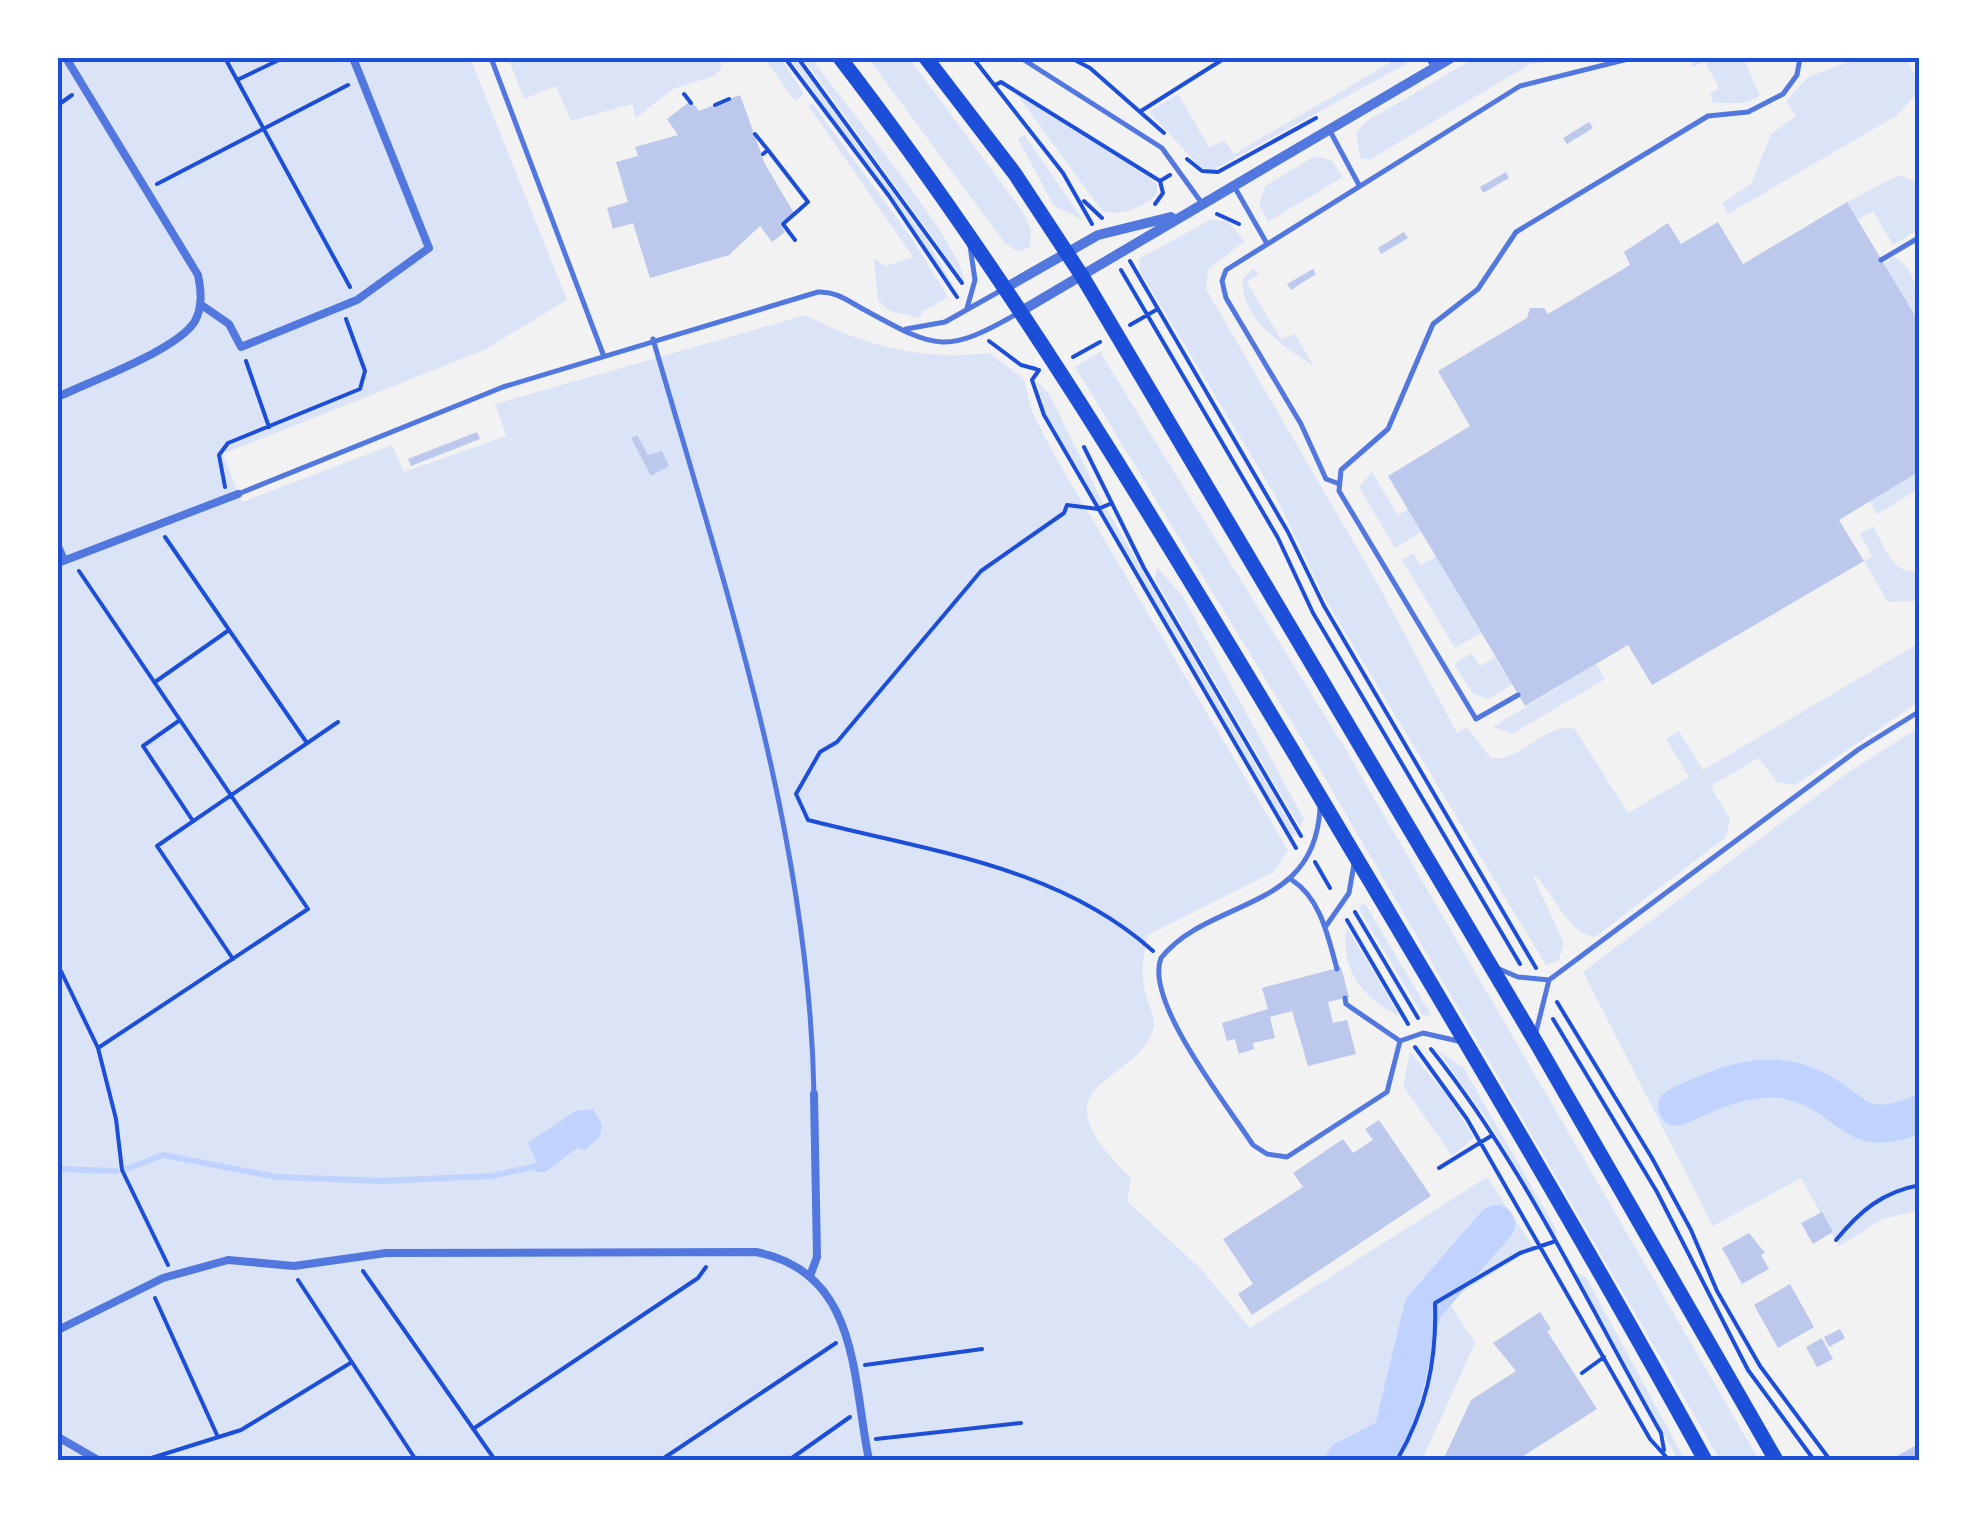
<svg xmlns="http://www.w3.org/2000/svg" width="1977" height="1518" font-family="'Crimson Pro',serif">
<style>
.green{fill:#dbe4f7}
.water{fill:#bfd3fe}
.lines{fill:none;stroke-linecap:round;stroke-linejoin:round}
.stream{stroke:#bfd3fe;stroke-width:6}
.river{stroke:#bfd3fe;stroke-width:38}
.building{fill:#bdc9ec}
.path{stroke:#1d4ed8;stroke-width:4}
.service{stroke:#5277de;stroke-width:5}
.pedestrian{stroke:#5277de;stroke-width:8}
.minor{stroke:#5277de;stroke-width:10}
.primary{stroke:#1d4ed8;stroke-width:15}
.neatline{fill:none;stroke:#1d4ed8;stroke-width:4}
</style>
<rect width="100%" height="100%" fill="#f2f2f2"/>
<path class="green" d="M 58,58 L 470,58 L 567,300 L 484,350 L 223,454 L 242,502 L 392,445 L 404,472 L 506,436 L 495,404 L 806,315 C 863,346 924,361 989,353 L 1024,379 L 1032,412 L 1056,458 L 1288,850 L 1274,872 L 1148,935 C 1142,957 1141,974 1146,996 C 1149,1005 1155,1017 1154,1026 C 1140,1087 1026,1077 1131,1178 L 1127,1201 L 1202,1270 L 1250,1328 L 1487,1177 L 1534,1248 L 1448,1301 L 1475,1343 L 1422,1460 L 58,1460 Z
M 508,58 L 720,58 L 722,68 L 714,76 L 673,89 L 636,118 L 632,104 L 571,121 L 556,86 L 524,99 Z
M 764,58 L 781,58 L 804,94 L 795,101 Z
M 790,58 L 795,58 L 925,237 L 959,295 Z
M 803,58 L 811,58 C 838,95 965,248 964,281 Z
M 868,58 L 909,58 L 1025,215 L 1031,231 L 1030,247 L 1018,252 L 1004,242 Z
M 1398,58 L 1405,58 L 1406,64 L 1213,170 L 1201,168 L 1149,112 L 1178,94 L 1209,147 L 1225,141 L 1234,154 Z
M 1475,58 L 1579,58 L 1530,64 L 1369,160 L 1360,158 L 1356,132 L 1367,121 Z
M 1693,58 L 1745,62 L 1760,96 L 1744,103 L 1713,103 L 1710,94 L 1719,88 L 1705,62 L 1691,67 Z
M 1858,58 L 1907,58 L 1918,83 L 1915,96 L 1896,116 L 1728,214 L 1722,203 L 1751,184 L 1771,134 L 1796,116 L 1786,101 L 1808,77 Z
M 1016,93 L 1144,174 L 1157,184 L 1157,194 C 1145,207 1119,217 1102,211 Z
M 813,104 L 912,239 L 948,297 L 922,312 L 920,318 L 890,311 L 878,301 L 874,259 L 886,266 L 913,257 L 808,105 Z
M 1024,134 L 1083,220 L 1054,206 L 1018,139 Z
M 1315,156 L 1331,160 L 1343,177 L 1268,222 L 1259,204 L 1265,186 Z
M 1899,175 L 1919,183 L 1919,229 L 1893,245 L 1873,211 L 1857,220 L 1847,202 Z
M 1210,220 L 1227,221 L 1245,241 L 1208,269 L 1206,289 L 1378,584 L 1457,733 L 1467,727 L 1491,758 C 1522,763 1544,721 1575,729 L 1628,813 L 1689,777 L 1666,739 L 1679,731 L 1703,770 L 1919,643 L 1919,702 L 1795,785 L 1777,782 L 1758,758 L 1711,786 L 1730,820 L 1726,837 L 1595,937 C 1564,933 1556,891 1532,874 L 1564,943 L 1559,960 L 1546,965 L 1325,599 L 1276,497 L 1140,271 L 1139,259 Z
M 1894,257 C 1918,269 1919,300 1919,324 L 1884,264 Z
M 1253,269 L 1259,274 L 1247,282 L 1281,339 L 1295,334 L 1314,366 C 1286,349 1238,317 1243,278 Z
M 1100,352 L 1346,750 L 1759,1460 L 1720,1460 L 1314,759 L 1075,367 Z
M 1036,380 L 1049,394 L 1103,503 L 1296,834 L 1293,838 L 1046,414 Z
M 1919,471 L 1919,489 L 1877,514 L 1869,501 Z
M 1372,472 L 1398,515 L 1408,509 L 1421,532 L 1395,548 L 1359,487 Z
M 1873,526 C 1884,545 1894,578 1919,570 L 1919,601 L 1888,602 L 1864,561 L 1872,556 L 1860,534 Z
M 1413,553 L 1421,565 L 1436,556 L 1481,633 L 1455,648 L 1402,560 Z
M 1157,567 L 1183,597 L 1304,819 L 1300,827 L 1155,579 Z
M 1472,653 L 1480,666 L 1495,657 L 1512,685 L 1488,699 L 1473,694 L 1454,664 Z
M 1596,664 L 1605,679 L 1512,734 L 1493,727 Z
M 1919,727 L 1919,1210 L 1883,1219 L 1839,1246 L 1801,1178 L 1713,1226 L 1583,972 L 1846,774 Z
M 1362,903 L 1366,905 L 1431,1015 L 1423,1016 L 1359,909 Z
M 1347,928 L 1400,1016 C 1364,1000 1339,969 1347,928 Z
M 1437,1050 L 1463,1067 L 1556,1229 L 1557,1241 L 1491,1125 Z
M 1410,1052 L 1447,1095 L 1474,1138 L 1452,1156 L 1403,1086 Z
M 1573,1271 L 1586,1277 L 1685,1460 L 1678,1460 Z"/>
<path class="water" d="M 593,1109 L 602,1125 L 600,1136 L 585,1150 L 577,1148 L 545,1172 L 535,1172 L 537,1162 L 528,1143 L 575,1111 Z"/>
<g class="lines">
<path class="stream" d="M 58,1169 L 116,1171
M 126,1169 L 163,1155 L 277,1177 L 381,1181 L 492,1176 L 537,1166"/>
<path class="river" d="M 1677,1107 C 1712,1090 1756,1070 1796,1082 C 1856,1100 1850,1143 1920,1114
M 1345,1460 L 1392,1436 L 1423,1308 L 1496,1224"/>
</g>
<path class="building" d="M 740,95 L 765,164 L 794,213 L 780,224 L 785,232 L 772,242 L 760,226 L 729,255 L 650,278 L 633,223 L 613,229 L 607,208 L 628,202 L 616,162 L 638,156 L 635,147 L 678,135 L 667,119 L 688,103 L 692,102 L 699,111 Z
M 1589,122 L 1593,128 L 1567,144 L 1563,138 Z
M 1506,172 L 1509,178 L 1483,193 L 1480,187 Z
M 1847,202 L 1920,324 L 1920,471 L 1839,520 L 1864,561 L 1652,685 L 1628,645 L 1525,706 L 1388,476 L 1470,426 L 1438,371 L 1527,318 L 1530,308 L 1544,308 L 1548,314 L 1630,265 L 1624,252 L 1668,223 L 1681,244 L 1718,222 L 1743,264 Z
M 1404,232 L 1408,238 L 1381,254 L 1378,248 Z
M 1313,269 L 1316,274 L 1291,290 L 1287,284 Z
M 477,432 L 480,439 L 411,466 L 408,459 Z
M 637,435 L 648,455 L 662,451 L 669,466 L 651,476 L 631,438 Z
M 1341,967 L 1349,997 L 1328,1002 L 1333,1023 L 1347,1020 L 1356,1054 L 1308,1066 L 1292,1011 L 1270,1017 L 1275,1038 L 1253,1043 L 1254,1049 L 1239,1054 L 1235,1039 L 1227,1041 L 1222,1023 L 1268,1009 L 1262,988 Z
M 1379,1120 L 1431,1196 L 1252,1315 L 1238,1294 L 1253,1284 L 1223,1239 L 1303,1187 L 1293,1173 L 1343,1139 L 1353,1153 L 1373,1140 L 1365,1129 Z
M 1822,1212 L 1833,1232 L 1813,1244 L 1801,1223 Z
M 1749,1233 L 1765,1253 L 1761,1255 L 1769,1269 L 1742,1284 L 1722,1248 Z
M 1790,1284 L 1814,1327 L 1778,1348 L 1754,1305 Z
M 1540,1312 L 1551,1329 L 1547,1331 L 1597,1409 L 1517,1460 L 1443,1460 L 1471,1400 L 1516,1371 L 1493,1343 Z
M 1840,1329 L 1845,1338 L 1829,1347 L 1824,1337 Z
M 1822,1338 L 1833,1359 L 1817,1367 L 1806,1347 Z
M 1920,1443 L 1920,1460 L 1890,1460 Z"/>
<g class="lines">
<path class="path" d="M 225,58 L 350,287
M 785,58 L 889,196 L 957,297
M 798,58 L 962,283
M 973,58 L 1063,173 L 1092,224
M 1071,58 L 1090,68 L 1164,133
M 237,80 L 283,58
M 995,85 L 1001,82 L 1160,181 L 1170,175
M 684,94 L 691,103
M 58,105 L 72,95
M 715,105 L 729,99
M 1141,111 L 1225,58
M 755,134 L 768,150
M 763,154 L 768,150 L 808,202 L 783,224 L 795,240
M 1187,159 L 1202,171 L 1218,172 L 1316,118
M 157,184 L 348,85
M 1084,201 L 1102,218
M 1155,204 L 1163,193 L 1160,181
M 1217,214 L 1239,224
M 1130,261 L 1288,532 L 1324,606 L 1536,968
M 1121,270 L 1278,538 L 1313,613 L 1520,964
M 1130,325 L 1156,310
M 989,341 L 1021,365 L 1036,369
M 1073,357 L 1100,342
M 246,361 L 269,427
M 1039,370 L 1032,380 L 1044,415 L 1296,848
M 1084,447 L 1144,568 L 1301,836
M 225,487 L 219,455 L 228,443 L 360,389 L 365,371 L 346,319
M 165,537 L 307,743
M 79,571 L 308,909 L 98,1048
M 155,682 L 229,630
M 180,720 L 143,746 L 193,821
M 796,794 L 820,752 L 837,742 L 981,571 L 1064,513 L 1067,505 L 1098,509 L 1112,503
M 797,796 L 808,820 C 928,851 1058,866 1153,951
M 1315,862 L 1330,888
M 1355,912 L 1418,1018
M 1347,920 L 1408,1024
M 233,959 L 157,846 L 338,722
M 58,965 L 98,1048 L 116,1119 L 122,1170 L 168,1265
M 1557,1002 L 1652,1158 L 1691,1230 L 1717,1291 L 1760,1366 L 1830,1460
M 1553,1019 L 1657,1192 L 1748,1370 L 1814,1460
M 1415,1047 L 1467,1119 L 1650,1439 L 1669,1460
M 1431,1049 C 1523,1164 1588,1305 1661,1433 L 1664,1450
M 1439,1168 L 1491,1136
M 1836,1240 C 1860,1211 1882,1192 1920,1185
M 363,1271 L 495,1460
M 298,1280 L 416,1460
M 155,1298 L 217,1435
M 865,1365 L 982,1349
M 1582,1373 L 1604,1357
M 473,1429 L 698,1278 L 706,1267
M 876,1439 L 1021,1423
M 145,1460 L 241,1430 L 352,1362
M 661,1460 L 836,1343
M 789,1460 L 850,1417
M 1397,1460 C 1426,1410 1437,1362 1435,1303 L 1520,1253 L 1553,1242"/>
<path class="service" d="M 491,58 L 603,354
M 1021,58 L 1162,148 L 1201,202
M 1428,58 L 1434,67
M 1798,58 L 1825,58
M 1330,131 L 1359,185
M 1234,186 L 1266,242
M 1881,260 L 1920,237
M 967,308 L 975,280 L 970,246
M 906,329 L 945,322 L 1000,291
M 653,339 C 725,588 809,834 814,1094
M 1337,483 L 1326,479 L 1301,424 L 1226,298 L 1222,281 L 1226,270 L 1520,86 L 1632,58
M 238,494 L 503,387 L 818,292 C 835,291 847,300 861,308 C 936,349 944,356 1020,312
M 1518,695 L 1476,719 L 1339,491 L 1341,470 L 1388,429 L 1433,324 L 1478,289 L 1516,232 L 1708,116 L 1748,112 L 1783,94 L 1797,75 L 1800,58
M 1320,808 C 1315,913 1210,897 1161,958 C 1144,1001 1228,1106 1253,1145 L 1267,1154 L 1287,1157 L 1387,1092 L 1400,1041 L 1423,1033 L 1458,1041
M 1292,880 C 1321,899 1328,937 1337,969
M 1326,926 L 1349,893 L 1354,864
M 1499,969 L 1518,977 L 1549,980
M 1345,998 L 1346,1004 L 1400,1041
M 1536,1032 L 1549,980 L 1859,749 L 1920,711"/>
<path class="pedestrian" d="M 200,304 L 229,324 L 241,347 L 357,300 L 429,248 L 353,58
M 58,397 C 90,381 178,350 195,321 C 203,306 201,290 198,275 L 66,58
M 58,546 L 64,560
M 58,563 L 238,494
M 810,1276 L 817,1257 L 814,1094
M 58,1330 L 163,1278 L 228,1260 L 294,1266 L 386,1253 L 756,1252 C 860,1272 852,1379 869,1460
M 58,1437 L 98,1460"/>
<path class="minor" d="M 1007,287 L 1098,235 L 1171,217
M 1023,310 L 1451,58"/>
<path class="primary" d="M 840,58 C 1011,280 1153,518 1297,758 C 1435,991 1575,1223 1705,1460
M 926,58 L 1015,174 L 1082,276 L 1537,1044 L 1776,1460"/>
</g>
<rect width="1977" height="1518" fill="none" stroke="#ffffff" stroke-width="120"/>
<rect x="60" y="60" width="1857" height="1398" class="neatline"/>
</svg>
